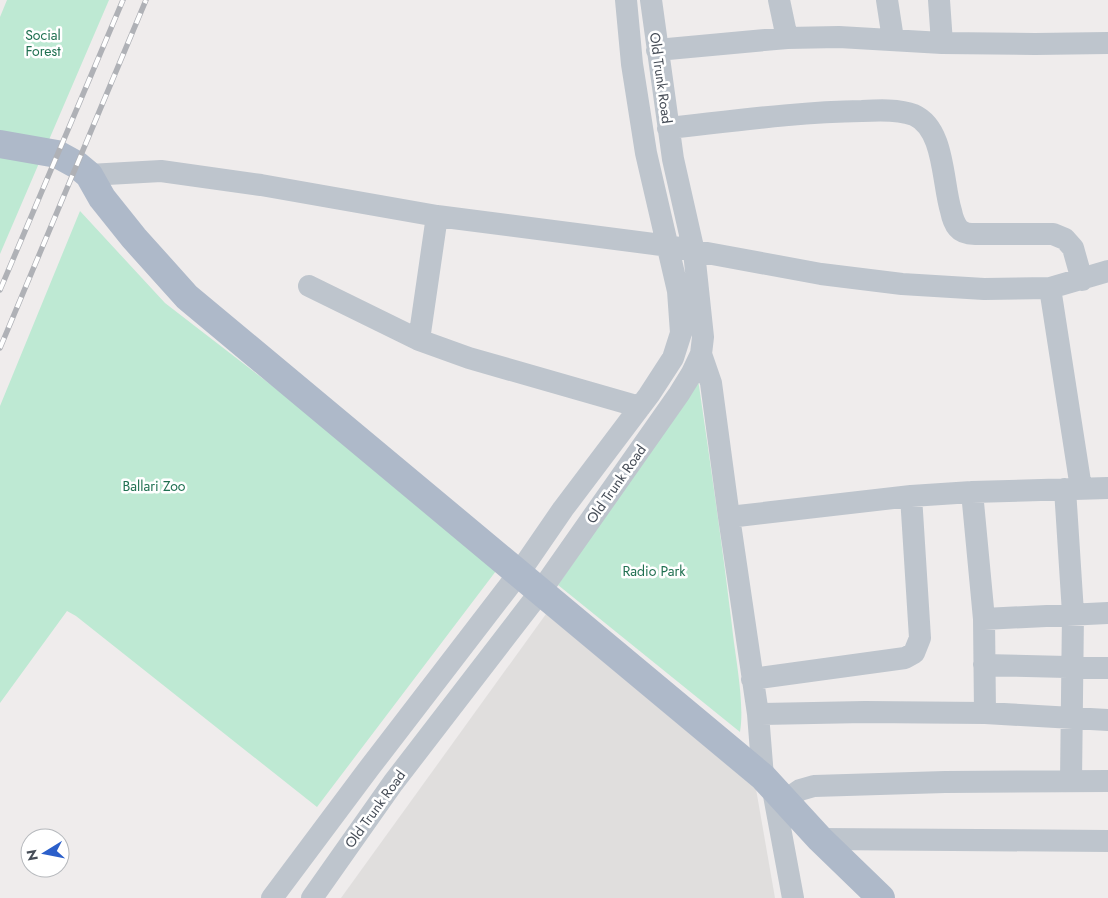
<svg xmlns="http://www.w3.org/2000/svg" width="1108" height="898" font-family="Jost,sans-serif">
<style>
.education{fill:#e0dedd}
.green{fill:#bee9d3}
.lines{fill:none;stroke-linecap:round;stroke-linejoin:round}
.minor{stroke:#bec5cd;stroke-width:22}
.major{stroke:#aeb9c9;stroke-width:28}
.rail-casing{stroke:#afb1b6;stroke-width:5.5}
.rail{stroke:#fff;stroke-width:4;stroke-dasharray:11;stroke-linecap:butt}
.labels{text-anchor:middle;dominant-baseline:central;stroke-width:5;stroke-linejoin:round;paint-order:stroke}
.park-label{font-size:14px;fill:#207051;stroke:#fff}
.street-label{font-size:14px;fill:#464d57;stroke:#fff}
</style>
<rect width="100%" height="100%" fill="#efecec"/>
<path class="education" d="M 546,614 L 756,789 L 775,898 L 341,898 Z"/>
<path class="green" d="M 7,0 L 109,0 L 0,254 L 0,17 Z
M 80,211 L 165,303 L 327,428 L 499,567 L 317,807 L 76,616 L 67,611 L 0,703 L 0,406 Z
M 698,379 C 710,461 722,543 732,626 C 735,656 745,703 740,732 L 558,585 Z"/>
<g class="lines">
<path class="minor" d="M 779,0 L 787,38
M 887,0 L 893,39
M 939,0 L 942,43
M 657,50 L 787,38 L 839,37 L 942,43 L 1035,44 L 1108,43
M 668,128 C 733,121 797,112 862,111 C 878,110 899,109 914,115 C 945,129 942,182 951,211 C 952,216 954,223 958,228 C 962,233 969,234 975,234 L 1053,234 L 1065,239 L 1073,248 L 1082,280
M 89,175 L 161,171 L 261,185 L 437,216 L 669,246 L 821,274 L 902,284 L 984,289 L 1050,288 L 1108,271
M 309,286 L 419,340 L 469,358 L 640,407
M 1050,288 L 1081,488
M 419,340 L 437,216
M 701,354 L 711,383 L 729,517 L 758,714 L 763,777
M 1065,489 L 1073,613 L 1071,781
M 972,492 L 984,619 L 985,713
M 729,517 L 911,496 L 972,492 L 1108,488
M 984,619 L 1108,613
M 984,665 L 1108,668
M 752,679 L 905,658 L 914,653 L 920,638 L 911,496
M 758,714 L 865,712 L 985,713 L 1108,720
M 773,790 L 793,898
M 784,801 L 800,790 L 814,786 L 945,782 L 1108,781
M 820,839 L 1108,841
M 272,898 L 370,767 L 519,573 L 563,509 L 649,395 L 673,358 L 681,333 L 678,291 L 646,153 L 632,64 L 626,0
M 312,898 L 393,783 L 540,592 L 679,394 L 692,373 L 701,354 L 703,337 L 694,252 L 673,159 L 651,0"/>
<path class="major" d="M 0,144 L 57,154 L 77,165 L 89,175 L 102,198 L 134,238 L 187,297 L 763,777 L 820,839 L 881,898"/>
<g class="rail-casing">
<path id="rail" d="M 0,290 L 123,0
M 0,348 L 146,0"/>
</g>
<use href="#rail" class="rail"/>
</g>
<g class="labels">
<g class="park-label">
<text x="43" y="35">Social<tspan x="43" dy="16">Forest</tspan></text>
<text x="154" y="486">Ballari Zoo</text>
<text x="654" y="571">Radio Park</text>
</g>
<g class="street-label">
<text transform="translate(661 78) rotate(82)">Old Trunk Road</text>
<text transform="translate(616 484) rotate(-55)">Old Trunk Road</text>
<text transform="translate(375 809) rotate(-54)">Old Trunk Road</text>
</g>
</g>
<g transform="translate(45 853) rotate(260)"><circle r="24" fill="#ffffff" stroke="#b5b8bc"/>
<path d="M0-4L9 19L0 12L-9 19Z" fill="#2b5fca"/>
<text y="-8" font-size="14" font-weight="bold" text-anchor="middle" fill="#464d57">N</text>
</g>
</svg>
